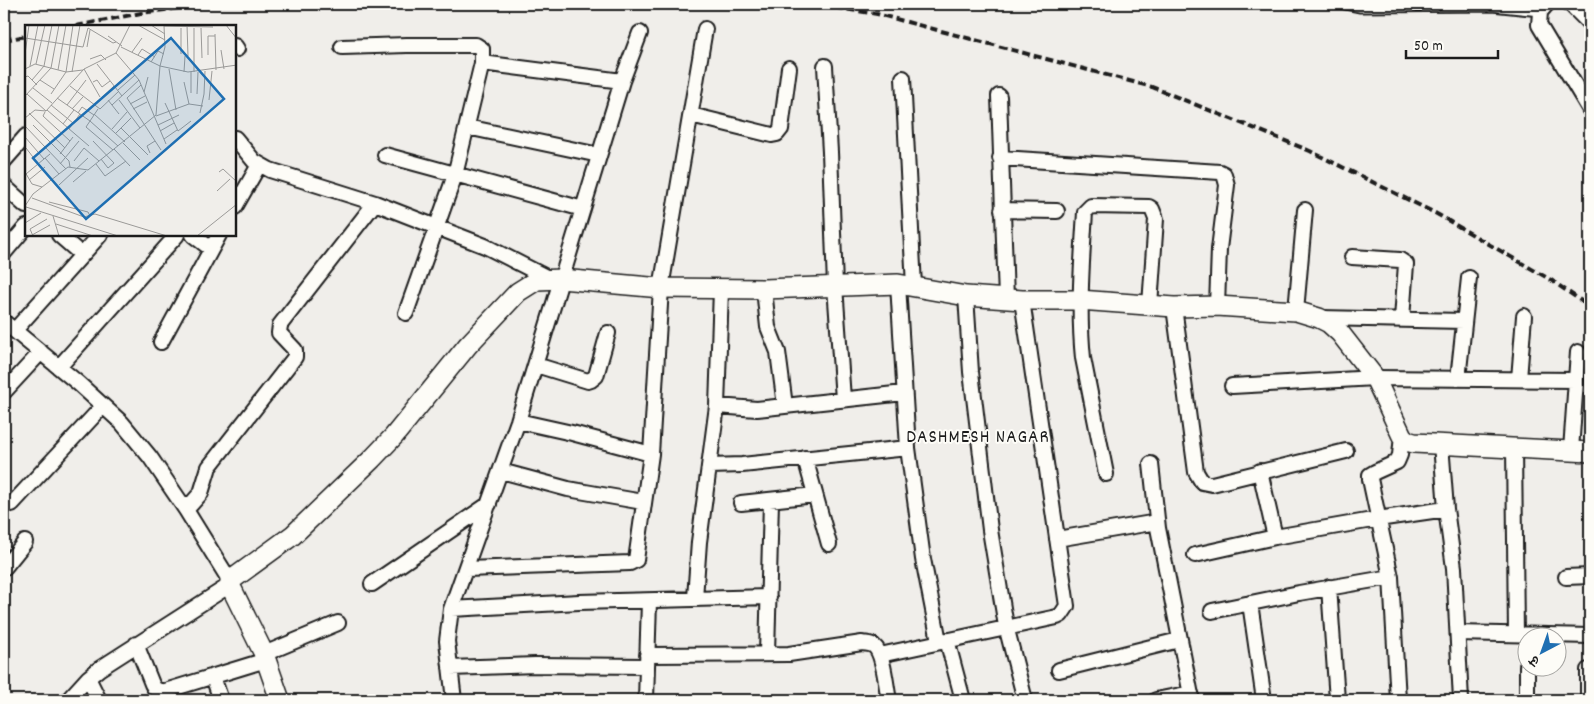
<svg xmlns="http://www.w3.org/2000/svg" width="1594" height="704" font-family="Dekko,'Playpen Sans Deva',sans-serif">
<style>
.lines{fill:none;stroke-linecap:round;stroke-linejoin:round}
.lane-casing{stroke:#1c1c1c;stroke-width:11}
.street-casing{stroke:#1c1c1c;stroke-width:18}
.secondary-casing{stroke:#1c1c1c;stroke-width:22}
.lane{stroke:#fdfcf7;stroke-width:7}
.street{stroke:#fdfcf7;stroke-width:14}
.secondary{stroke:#fdfcf7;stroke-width:19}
.rail{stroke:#1c1c1c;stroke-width:4;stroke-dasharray:8 4;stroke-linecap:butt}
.labels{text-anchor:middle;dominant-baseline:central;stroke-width:4;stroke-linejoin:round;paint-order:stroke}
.neighbourhood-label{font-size:19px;letter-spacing:1px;fill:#1c1c1c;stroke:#fdfcf7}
.inset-road{fill:none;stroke:#9b9a98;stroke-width:1}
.view{fill:#1f6fb2;fill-opacity:0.15;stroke:#1f6fb2;stroke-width:2.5}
.inset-edge{fill:none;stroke:#1c1c1c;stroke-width:2.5}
</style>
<rect width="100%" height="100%" fill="#f0eeea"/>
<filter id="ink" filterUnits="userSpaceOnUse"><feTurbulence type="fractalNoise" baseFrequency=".02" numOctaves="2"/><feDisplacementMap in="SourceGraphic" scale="10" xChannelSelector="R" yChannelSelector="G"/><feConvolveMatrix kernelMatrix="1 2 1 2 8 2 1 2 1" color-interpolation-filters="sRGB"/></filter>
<g filter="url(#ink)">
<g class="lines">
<g class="lane-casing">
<path id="lane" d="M 1341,4 L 1360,8 L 1492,7 L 1540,12"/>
</g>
<g class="street-casing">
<path id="street" d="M 1547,4 L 1540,12 L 1539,25 L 1590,110
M 1570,4 L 1590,24
M 235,46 L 237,49
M 342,47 L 407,45 L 476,45 L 482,49 L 482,63 L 455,175 L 406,313
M 482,63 L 622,81
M 825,66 L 830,152 L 835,286 L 843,399
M 903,78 L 914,286
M 999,96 L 1006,299
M 691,115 L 772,135 L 777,134 L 781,129 L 789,68
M 467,127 L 599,155
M 235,138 L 254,161 L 270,170 L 375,203 L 485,246 L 550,279
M 385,155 L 583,209
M 1000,158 L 1220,172 L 1224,174 L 1227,185 L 1219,249 L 1217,306
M 4,161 L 26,136
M 4,186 L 26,206
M 235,207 L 259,165
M 1002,210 L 1057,211
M 59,235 L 82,255
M 193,235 L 211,249
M 4,253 L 26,227
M 1352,257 L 1400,260 L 1406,264 L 1402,319
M 898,284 L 908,448 L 923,559 L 939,641
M 764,289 L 768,327 L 778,352 L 785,406
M 966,296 L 971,372 L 990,530 L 1006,626 L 1025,700
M 1174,307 L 1196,472 L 1202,482 L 1212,484 L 1346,451
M 1296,311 L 1305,210
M 1320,318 L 1464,321
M 4,322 L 78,383 L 122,423 L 150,457 L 186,510 L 230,581
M 15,330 L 100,235
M 161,342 L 219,235
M 536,365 L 588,381 L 591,380 L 596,376 L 608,333
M 59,367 L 177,235
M 1458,379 L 1469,278
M 1519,379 L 1524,316
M 1232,386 L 1375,378 L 1576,380
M 4,392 L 41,352
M 717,406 L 757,409 L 904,393
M 518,421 L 572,433 L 651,454
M 1441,444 L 1446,509 L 1454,568 L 1461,700
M 1514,447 L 1516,634
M 1571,450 L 1578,352
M 805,458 L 829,544
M 1151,464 L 1158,528 L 1192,700
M 710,466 L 742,465 L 908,448
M 501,471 L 568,489 L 643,502
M 1260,471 L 1275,537
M 1106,474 L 1083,358 C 1078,309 1082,261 1085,212 L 1091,206 L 1149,207 L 1152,209 L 1156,219 L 1150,305
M 741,503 L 815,495
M 12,504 L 103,406
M 186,510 L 201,493 L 209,467 L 295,357 L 295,350 L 279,333 L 280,325 L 375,203
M 1057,539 L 1157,522
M 1195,555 L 1275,537 L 1378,519 L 1446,509
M 4,568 L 25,542
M 466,569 L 630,563 L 636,560 L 651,454 L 661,288 L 705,29
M 1566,577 L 1590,576
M 372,584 L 489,504
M 1329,587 L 1337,700
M 695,598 L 699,542 L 717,406 L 721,289
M 1250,603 L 1264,700
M 451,609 L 579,602 L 769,597
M 1212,611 L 1299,593 L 1391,577
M 1458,633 L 1590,636
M 947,640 L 963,700
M 136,644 L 152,684 L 155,689 L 162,692 L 266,660
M 264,654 L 338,623
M 767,654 L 771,501
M 647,655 L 789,654 L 862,643 C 866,644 870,643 874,646 C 884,654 886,687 889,700
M 880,655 L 1057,617 L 1061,615 L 1067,606 L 1022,300
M 450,668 L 535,665 L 646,666
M 1059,670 L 1179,640
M 213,677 L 221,700
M 88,678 L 99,700
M 68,700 L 88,678 L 99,669 L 230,585
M 454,700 L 447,641 L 451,609 L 518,421 L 622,81 L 640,33
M 646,700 L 649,601
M 1156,700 L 1191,693
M 1398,700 L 1391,577 L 1370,479 L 1370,475 L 1375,472 L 1397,462 L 1400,455 L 1402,436
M 1527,700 L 1527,666
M 1588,700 L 1588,670"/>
</g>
<g class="secondary-casing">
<path id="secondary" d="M 280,700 L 264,654 L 230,585 L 230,581 L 293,535 L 372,459 L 394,436 L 468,345 L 518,292 L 537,280 L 561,279 L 661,288 L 764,289 L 898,284 L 966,296 L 1022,300 L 1079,300 L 1174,307 L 1217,306 L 1296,311 L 1319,318 L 1329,323 L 1340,333 L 1375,378 L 1402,436 L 1407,441 L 1414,443 L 1590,452"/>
</g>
<use href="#lane" class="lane"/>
<use href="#street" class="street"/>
<use href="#secondary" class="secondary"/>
<path class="rail" d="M 812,4 L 877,14 L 1152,87 L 1310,151 L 1435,213 L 1551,280 L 1590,307
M 76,26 L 141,13 L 210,4
M 4,40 L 26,36"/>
</g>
</g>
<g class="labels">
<g class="neighbourhood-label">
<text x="978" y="438">DASHMESH NAGAR</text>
</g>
</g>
<g transform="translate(25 25)">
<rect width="211" height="211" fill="#f0eeea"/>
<path class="inset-road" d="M 113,0 L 140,15M 126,0 L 140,9M 162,0 L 163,31M 201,0 L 212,14M 139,1 L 188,2M 176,3 L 177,33M 190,9 L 191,45M 83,11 L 97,21M 0,13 L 58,22 L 63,3 L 88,18 L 91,17M 62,22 L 65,5M 196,25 L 199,44M 107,27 L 117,13M 91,28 L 114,55 L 141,119M 0,29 L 4,0M 156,29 L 156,3M 113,30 L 117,24 L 130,32M 183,30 L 183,11 L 190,11M 65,34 L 76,30 L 81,35M 126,37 L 133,26 L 139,29M 11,39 L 20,0M 72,39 L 97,71M 5,41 L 13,0M 135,41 L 163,47 L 212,40M 135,41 L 140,22 L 139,1M 0,44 L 10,39 L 41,47 L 58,45M 59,44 L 75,72M 144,44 L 151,85M 33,45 L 41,0M 47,47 L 55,0M 159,47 L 160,31M 169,47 L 169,3M 0,52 L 3,51 L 12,60M 7,55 L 19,41 L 27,0M 15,55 L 29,64M 68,57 L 72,55 L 77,62 L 85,56M 159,57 L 164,79M 116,60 L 102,73 L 136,125M 45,61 L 75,84 L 94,66M 8,63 L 27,78M 93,65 L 110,50M 119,67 L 123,52M 166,68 L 166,47M 2,69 L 21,86M 26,69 L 41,47 L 48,0M 172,69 L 173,47M 0,71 L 26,43 L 34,0M 32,73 L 65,96 L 93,121M 83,75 L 94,89M 94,75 L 115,103M 184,75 L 187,46M 140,78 L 153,106 L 166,96M 105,79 L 120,71M 26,80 L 48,98M 42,80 L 61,55M 69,80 L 89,61M 87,80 L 114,55M 47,84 L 58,72M 73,84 L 61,102 L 88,125M 108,84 L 122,77M 22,85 L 64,121M 20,87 L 18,91 L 45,116M 4,88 L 40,123M 53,88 L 57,82 L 69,90M 175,88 L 179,69 L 180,46M 69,89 L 100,117M 131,91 L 164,79 L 178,81M 0,93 L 10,85 L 21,86 L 59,44 L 91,28 L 105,0M 38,99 L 49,85M 8,100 L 44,136 L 45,142M 133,100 L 154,90M 0,101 L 41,144M 96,103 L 123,130M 44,104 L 55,89M 87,104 L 102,87M 135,106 L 149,98M 91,108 L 106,93M 0,112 L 19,134M 139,114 L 152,105M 68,116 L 89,138 L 83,143 L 76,134M 98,118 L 115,135M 1,123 L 11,136M 89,124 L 105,141M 125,128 L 122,121 L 130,116M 35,129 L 48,112M 20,133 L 34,149M 49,136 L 59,123 L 74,136M 35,139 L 54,116M 71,139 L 80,151 L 101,136M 0,147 L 7,159 L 17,162M 194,147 L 198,144 L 212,157M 1,149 L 25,129M 4,155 L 20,142M 48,157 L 61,146M 34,160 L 63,133M 192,166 L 205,154M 7,173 L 59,192 L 70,189 L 142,211M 24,177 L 63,187 L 65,191M 0,181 L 8,169 L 43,142 L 63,145 L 131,90 L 135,41 L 96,22M 1,182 L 93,211M 28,191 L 34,211M 0,198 L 16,188M 31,199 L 68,211M 7,210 L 25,200M 8,211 L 5,204 L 22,194M 172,211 L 212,179"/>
<path class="view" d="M 146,13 L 199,74 L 61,194 L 8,133 Z"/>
<rect width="211" height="211" class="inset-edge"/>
</g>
<rect width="1594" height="704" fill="none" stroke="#fdfcf7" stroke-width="20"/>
<rect x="10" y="10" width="1574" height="684" fill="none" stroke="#1c1c1c" stroke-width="2" filter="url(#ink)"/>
<g transform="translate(1542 652) rotate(221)"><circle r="24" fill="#fdfcf7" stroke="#a3a29f"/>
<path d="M0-4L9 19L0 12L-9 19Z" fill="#1f6fb2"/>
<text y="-8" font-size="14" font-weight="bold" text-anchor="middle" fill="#1c1c1c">उ</text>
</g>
<path d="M1406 50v8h92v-8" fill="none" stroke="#1c1c1c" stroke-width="2.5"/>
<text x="1414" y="50" font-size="15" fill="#1c1c1c" stroke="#fdfcf7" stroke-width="4" paint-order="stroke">50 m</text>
</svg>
